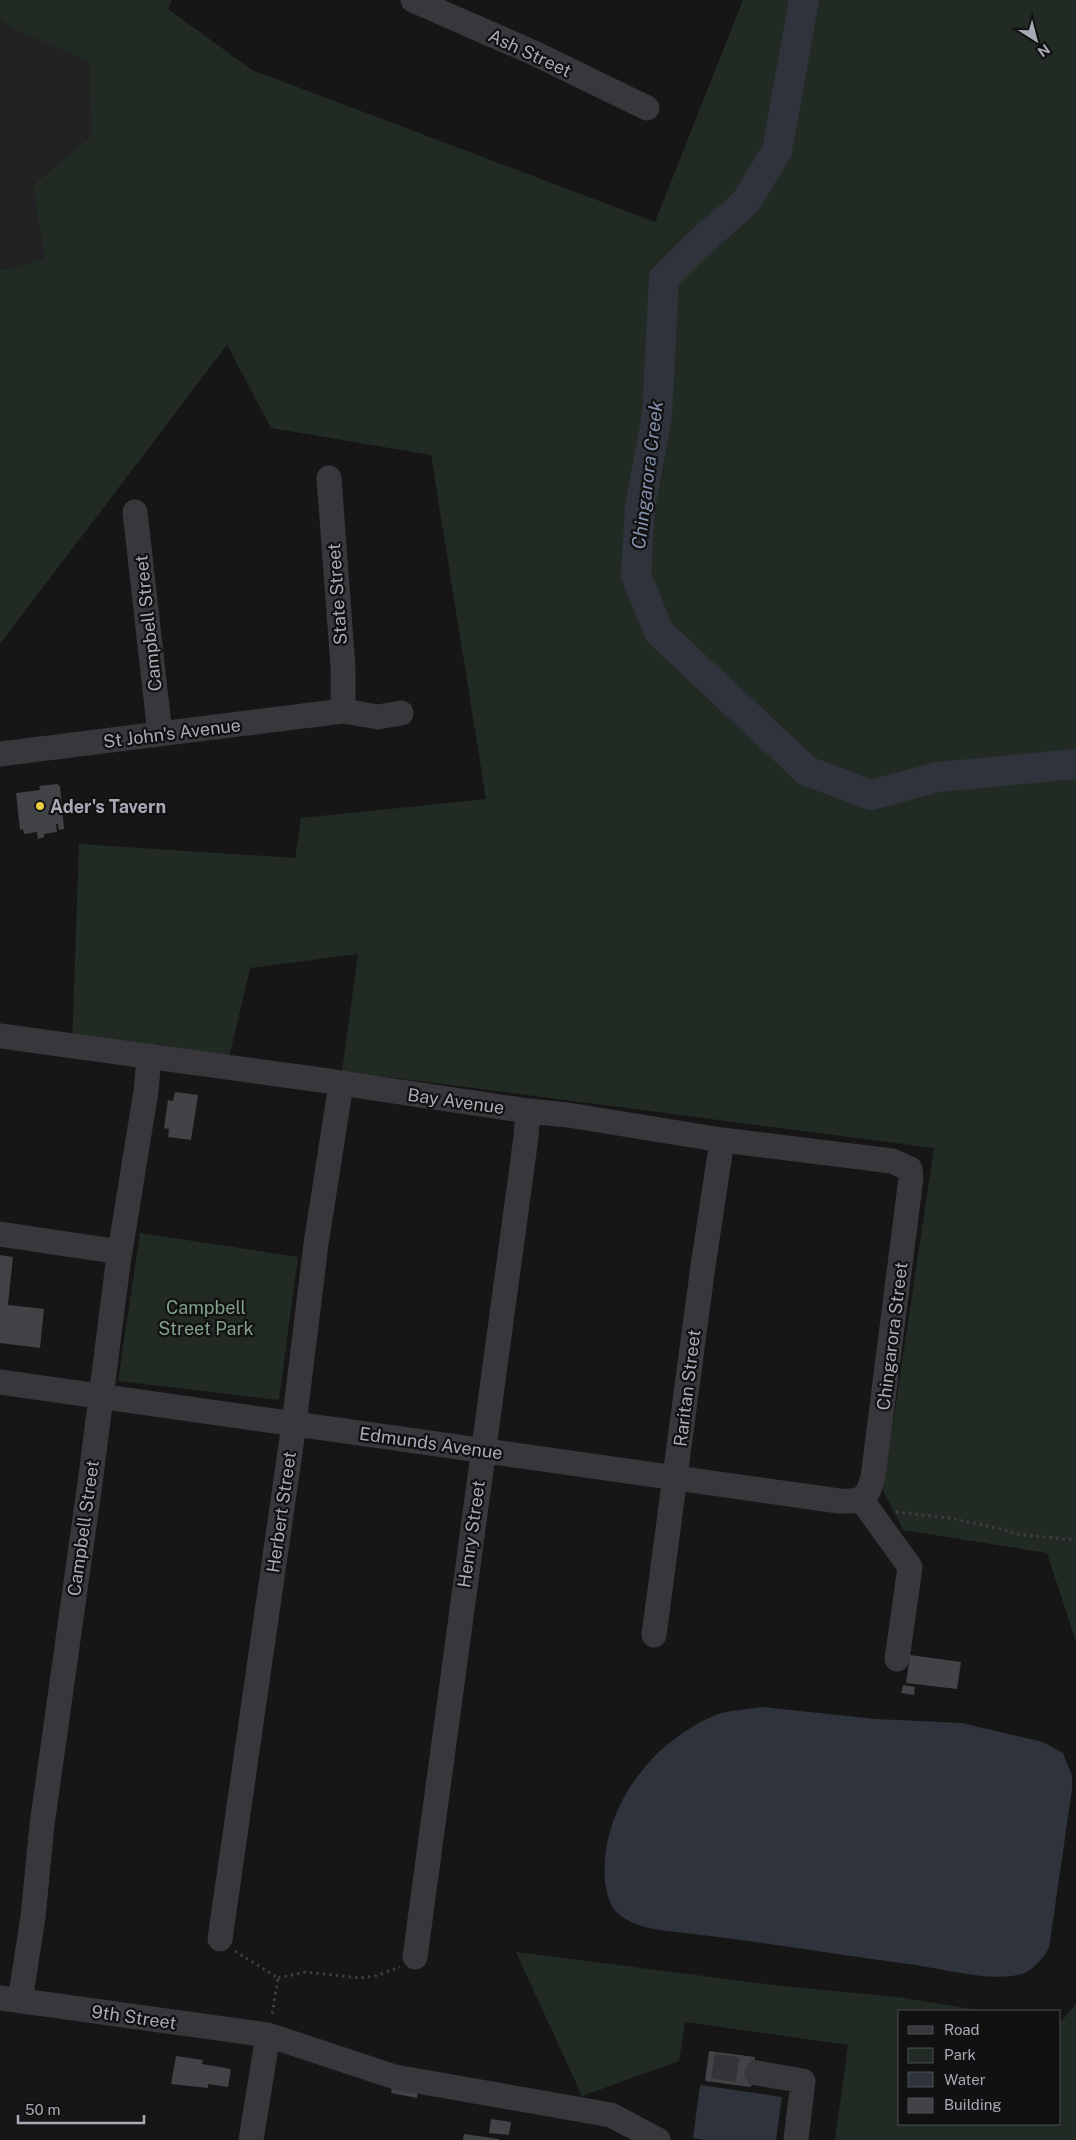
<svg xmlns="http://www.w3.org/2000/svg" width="1076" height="2140" font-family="'Public Sans',sans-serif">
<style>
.built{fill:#222224}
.green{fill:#222a24}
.water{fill:#2f343c}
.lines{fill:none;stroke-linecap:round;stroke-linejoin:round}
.river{stroke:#2f343c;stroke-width:30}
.building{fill:#424347}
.minor-tunnel{stroke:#333437;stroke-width:25;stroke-dasharray:25 12;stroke-linecap:butt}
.path{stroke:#3d3d43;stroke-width:3;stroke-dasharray:2.5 4;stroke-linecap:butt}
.minor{stroke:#37373c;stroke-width:25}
.poi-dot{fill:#e5ce40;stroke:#111112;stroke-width:2}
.labels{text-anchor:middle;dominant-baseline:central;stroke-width:4.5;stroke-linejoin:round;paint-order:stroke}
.street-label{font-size:18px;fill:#a8aab6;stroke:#111112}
.poi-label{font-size:18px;font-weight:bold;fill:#a8aab6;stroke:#111112;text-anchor:start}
.park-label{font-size:18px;fill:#81a089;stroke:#111112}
.water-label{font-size:19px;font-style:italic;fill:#8291af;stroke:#111112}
</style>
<rect width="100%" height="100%" fill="#161617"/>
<path class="built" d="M 0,20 L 16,30 L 89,62 L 91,138 L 33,185 L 46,259 L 0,270 Z"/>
<path class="green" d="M 0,0 L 172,0 L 168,9 L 252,70 L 655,222 L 743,0 L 1076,0 L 1076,1642 L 1047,1553 L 903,1530 L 883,1490 L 934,1148 L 342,1071 L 358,954 L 250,968 L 227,1067 L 72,1046 L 79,844 L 295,858 L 301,818 L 486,799 L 431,455 L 271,428 L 227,345 L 0,644 L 0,270 L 45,259 L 33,185 L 91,137 L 89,62 L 16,30 L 0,20 Z
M 140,1233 L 298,1257 L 279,1400 L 118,1381 Z
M 516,1952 L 782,1986 L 898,1997 L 984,2011 L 900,2011 L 900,2124 L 1060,2124 L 1060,2023 L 1076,2004 L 1076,2140 L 835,2140 L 848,2045 L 685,2022 L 679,2061 L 582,2096 Z"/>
<path class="water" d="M 761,1707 L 876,1719 L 962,1723 L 1043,1742 L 1063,1753 L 1072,1776 L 1072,1789 L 1049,1948 C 1042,1959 1033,1972 1018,1975 C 988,1981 947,1970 916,1965 C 831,1954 746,1939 659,1930 C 646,1928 632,1924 621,1916 C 610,1908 607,1895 605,1882 C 601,1831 625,1784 661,1750 C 676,1737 697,1722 716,1715 C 729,1710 746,1710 761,1707 Z
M 700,2085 L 782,2097 L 776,2140 L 706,2140 L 693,2138 Z"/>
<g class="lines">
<path class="river" d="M 804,0 L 777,151 L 745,203 L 697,245 L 664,278 L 657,416 L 640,507 L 636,575 L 659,632 L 807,771 L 871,795 L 938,777 L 1076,764"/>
</g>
<path class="building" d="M 57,784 L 60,786 L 64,829 L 59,830 L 58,824 L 56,824 L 57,832 L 44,834 L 44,837 L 38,839 L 37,832 L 24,834 L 23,829 L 20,830 L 16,793 L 40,790 L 39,786 Z
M 175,1092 L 198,1095 L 191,1140 L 168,1137 L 169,1129 L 164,1128 L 168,1100 L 173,1101 Z
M 0,1255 L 13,1257 L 8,1305 L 44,1309 L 40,1348 L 0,1343 Z
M 910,1655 L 961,1662 L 957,1689 L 906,1683 Z
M 903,1685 L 915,1687 L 914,1695 L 901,1693 Z
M 709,2051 L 755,2057 L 751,2087 L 705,2081 Z
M 176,2056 L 203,2060 L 202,2064 L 231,2069 L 228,2087 L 208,2084 L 208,2088 L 171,2084 Z
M 392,2087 L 418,2092 L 417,2098 L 391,2093 Z
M 491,2119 L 511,2122 L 509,2135 L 489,2133 Z
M 464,2134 L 499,2139 L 499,2140 L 463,2140 Z"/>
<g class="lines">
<path class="minor-tunnel" d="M 713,2066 L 757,2073"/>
<path class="path" d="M 896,1512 L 949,1518 L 1002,1529 L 1016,1534 L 1076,1540
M 235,1951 L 278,1978 L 272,2015
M 278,1978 L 306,1972 L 360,1978 L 375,1976 L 400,1967"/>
<path class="minor" d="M 413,0 L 534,53 L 647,108
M 329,478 L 343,667 L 343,711
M 135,512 L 160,734
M 0,754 L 343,711 L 378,717 L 401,713
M 0,1036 L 314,1079 L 528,1111 L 568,1115 L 722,1140 L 892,1161 L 910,1169 L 911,1178 L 873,1477 C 867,1499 862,1502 839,1501 L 0,1382
M 0,1234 L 120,1252
M 861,1499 L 910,1567 L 897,1659
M 654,1635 L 703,1266 L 722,1140
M 220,1939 L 294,1424 L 316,1244 L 341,1084
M 415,1957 L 526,1137 L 528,1111
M 0,1998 L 268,2035 L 395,2077 L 611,2115 L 658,2140
M 20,2001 L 33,1917 L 42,1825 L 90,1483 L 118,1264 L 146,1091 L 149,1056
M 757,2073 L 803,2081 L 796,2140
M 251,2140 L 268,2035"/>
</g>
<circle class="poi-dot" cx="40" cy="806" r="5"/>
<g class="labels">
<g class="street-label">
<text transform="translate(530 53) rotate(25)">Ash Street</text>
<text transform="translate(337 594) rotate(-94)">State Street</text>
<text transform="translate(148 623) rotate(-96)">Campbell Street</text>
<text transform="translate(172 733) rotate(-7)">St John's Avenue</text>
<text transform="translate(456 1101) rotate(8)">Bay Avenue</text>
<text transform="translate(892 1336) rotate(-83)">Chingarora Street</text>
<text transform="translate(687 1388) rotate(-83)">Raritan Street</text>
<text transform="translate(431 1443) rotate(8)">Edmunds Avenue</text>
<text transform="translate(281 1512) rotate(-82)">Herbert Street</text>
<text transform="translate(83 1528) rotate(-82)">Campbell Street</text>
<text transform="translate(471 1534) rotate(-82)">Henry Street</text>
<text transform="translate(134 2017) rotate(8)">9th Street</text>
</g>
<g class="poi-label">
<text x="50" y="806">Ader's Tavern</text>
</g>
<g class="park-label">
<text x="206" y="1307">Campbell<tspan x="206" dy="21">Street Park</tspan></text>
</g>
<g class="water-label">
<text transform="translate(647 475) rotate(-83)">Chingarora Creek</text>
</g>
</g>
<rect x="898" y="2010" width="162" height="115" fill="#111112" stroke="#4d4e54"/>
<rect x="908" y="2026" width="25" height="8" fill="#37373c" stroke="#4d4e54"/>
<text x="944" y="2035" font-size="15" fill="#a8aab6">Road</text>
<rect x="908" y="2048" width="25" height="15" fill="#222a24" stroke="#4d4e54"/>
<text x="944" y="2060" font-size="15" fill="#a8aab6">Park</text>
<rect x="908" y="2072" width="25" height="15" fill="#2f343c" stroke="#4d4e54"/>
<text x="944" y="2085" font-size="15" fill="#a8aab6">Water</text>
<rect x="908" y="2098" width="25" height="15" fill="#424347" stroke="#4d4e54"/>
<text x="944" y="2110" font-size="15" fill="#a8aab6">Building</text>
<g transform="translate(1036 40) rotate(144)" stroke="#111112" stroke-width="4" paint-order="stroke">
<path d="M0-4L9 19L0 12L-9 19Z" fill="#a8aab6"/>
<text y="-8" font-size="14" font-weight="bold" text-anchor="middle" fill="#a8aab6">N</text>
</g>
<path d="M18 2115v8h126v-8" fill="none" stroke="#a8aab6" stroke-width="2.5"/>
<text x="25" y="2115" font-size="15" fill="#a8aab6" stroke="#111112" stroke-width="4" paint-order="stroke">50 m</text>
</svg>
